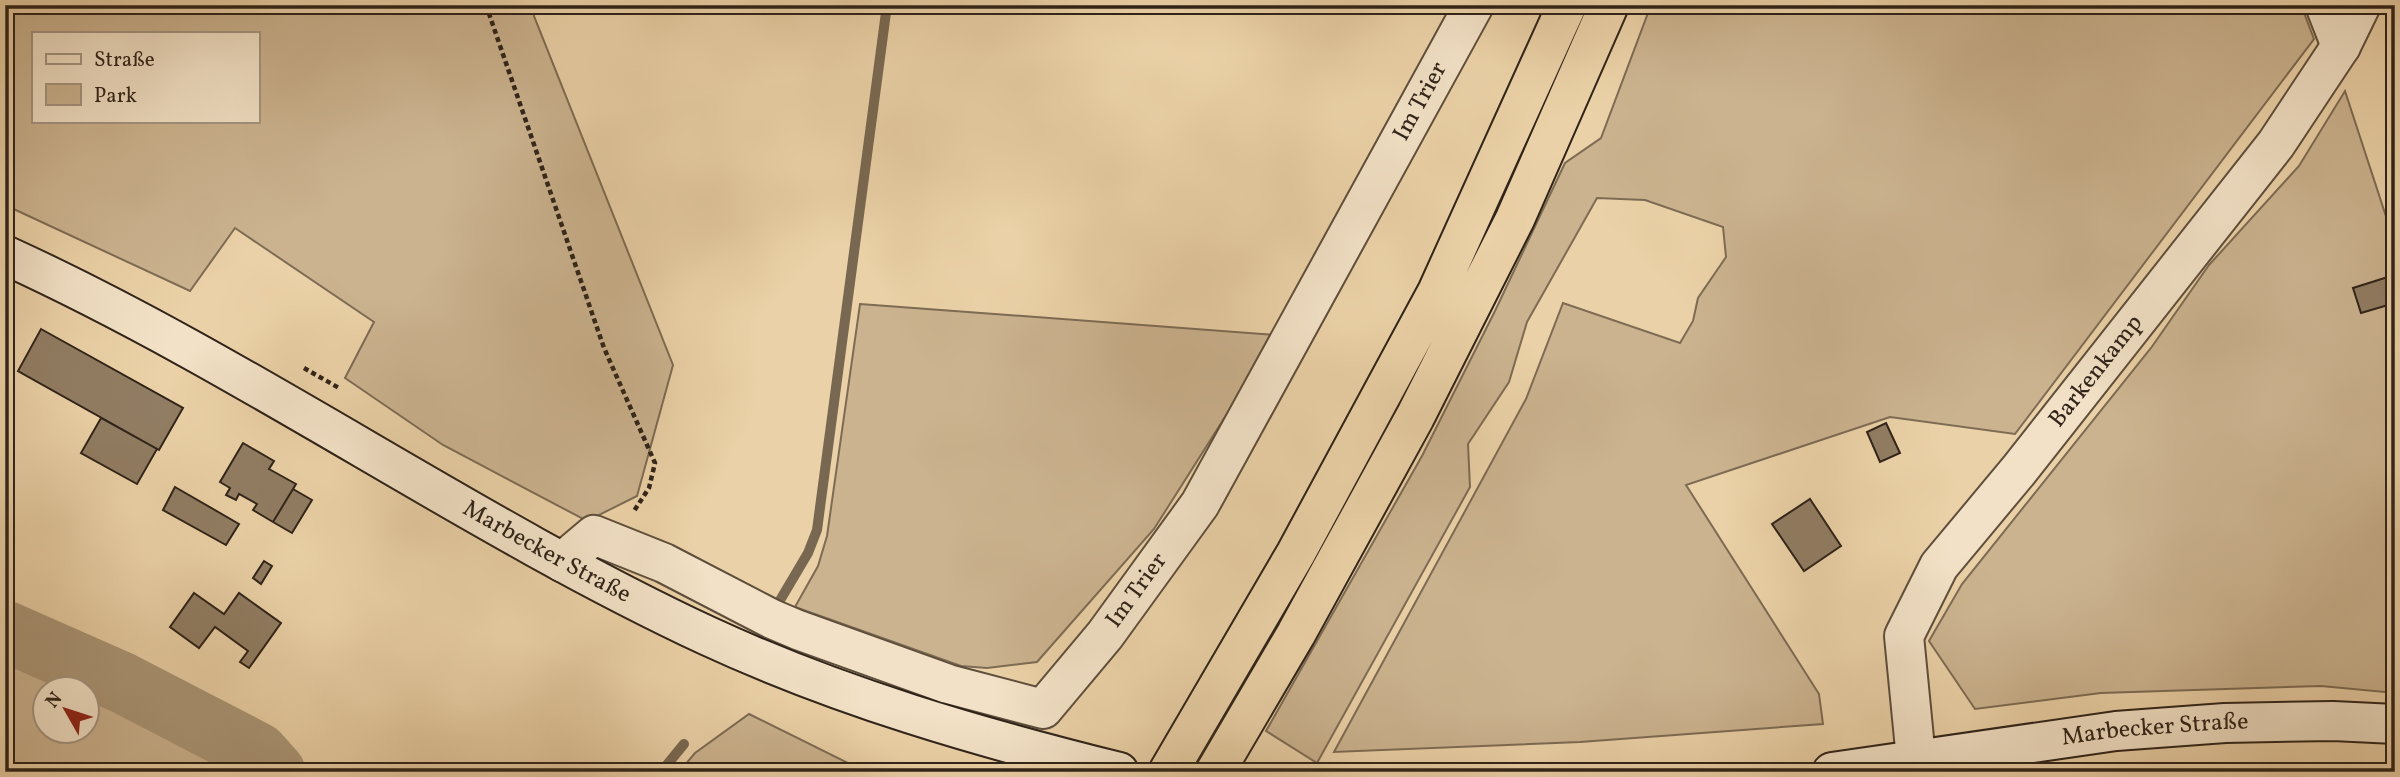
<svg xmlns="http://www.w3.org/2000/svg" width="2400" height="777" font-family="Vollkorn,serif">
<style>
.green{fill:#cbb38f;stroke:#7d6b54;stroke-width:2;fill-rule:evenodd}
.lines{fill:none;stroke-linecap:round;stroke-linejoin:round}
.stream{stroke:#796851;stroke-width:10}
.river{stroke:#ab9677;stroke-width:61}
.building{fill:#917d63;stroke:#2f2319;stroke-width:2}
.street-casing{stroke:#5e4e3c;stroke-width:42}
.secondary-casing{stroke:#2f2319;stroke-width:42}
.highway-casing{stroke:#2f2319;stroke-width:42}
.path{stroke:#2f2319;stroke-width:4.5;stroke-dasharray:5 3.5;stroke-linecap:butt}
.street{stroke:#f2e1c6;stroke-width:38}
.secondary{stroke:#f2e1c6;stroke-width:38}
.highway{stroke:#ebd1a7;stroke-width:38}
.labels{text-anchor:middle;dominant-baseline:central;stroke-width:6;stroke-linejoin:round;paint-order:stroke}
.street-label{font-size:24px;fill:#2f2319;stroke:#f2e1c6}
</style>
<rect width="100%" height="100%" fill="#ebd1a7"/>
<filter id="stains"><feTurbulence type="fractalNoise" baseFrequency=".00286" numOctaves="4"/><feColorMatrix values="0 0 0 0 .2 0 0 0 0 .09 0 0 0 0 .02 0 0 0 .5 -.17"/></filter>
<radialGradient id="worn" r=".72"><stop offset=".6" stop-color="#630" stop-opacity="0"/><stop offset="1" stop-color="#630" stop-opacity=".3"/></radialGradient>
<path class="green" d="M 5,5 L 535,5 L 534,16 L 673,365 L 637,496 L 587,521 L 443,445 L 345,378 L 374,322 L 235,228 L 190,291 L 5,205 ZM 33,33 L 257,33 L 257,121 L 33,121 Z
M 1651,5 L 2301,5 L 2314,39 L 2015,434 L 1890,417 L 1686,485 L 1819,694 L 1823,724 L 1580,742 L 1334,752 L 1526,399 L 1563,303 L 1680,343 L 1693,321 L 1698,298 L 1726,257 L 1723,227 L 1645,200 L 1597,198 L 1527,322 L 1509,382 L 1468,444 L 1470,487 L 1317,763 L 1266,731 L 1422,456 L 1495,311 L 1565,163 L 1601,138 Z
M 2345,91 L 2395,244 L 2395,693 L 2321,686 L 2101,693 L 1975,709 L 1929,641 L 1962,584 L 2151,348 L 2209,265 L 2299,166 Z
M 860,304 L 1277,335 L 1154,529 L 1037,662 L 987,668 L 961,666 L 795,607 L 818,566 L 827,536 Z
M 5,653 L 190,729 L 255,772 L 5,772 ZM 46,690 L 88,690 L 88,732 L 46,732 Z
M 749,714 L 856,767 L 884,772 L 679,772 L 695,753 Z"/>
<g class="lines">
<path class="stream" d="M 779,602 L 808,553 L 817,530 L 887,5
M 661,772 L 684,744"/>
<path class="river" d="M 5,631 L 123,683 L 258,753 L 275,772"/>
</g>
<path class="building" d="M 2391,276 L 2395,287 L 2395,303 L 2361,313 L 2353,288 Z
M 41,329 L 183,408 L 159,450 L 18,371 Z
M 101,418 L 157,449 L 137,484 L 81,453 Z
M 1886,423 L 1900,453 L 1880,462 L 1867,432 Z
M 243,443 L 274,461 L 269,469 L 296,484 L 273,522 L 253,510 L 257,504 L 239,494 L 236,500 L 226,495 L 230,488 L 220,482 Z
M 175,487 L 239,524 L 226,545 L 163,510 Z
M 293,489 L 312,500 L 292,533 L 273,522 Z
M 1810,499 L 1841,546 L 1804,571 L 1772,524 Z
M 264,561 L 272,566 L 261,584 L 253,578 Z
M 194,593 L 224,614 L 239,593 L 281,623 L 249,668 L 240,662 L 248,651 L 215,627 L 199,648 L 170,627 Z"/>
<g class="lines">
<g class="street-casing">
<g id="street">
<path d="M 2325,5 L 2341,46"/>
<path id="s1" d="M 562,562 L 594,535 L 664,563 L 772,619 L 798,630 L 948,684 L 1043,709 L 1105,635 L 1200,504 L 1474,5"/>
<path id="s2" d="M 1916,759 L 1904,636 L 1939,566 L 2019,470 L 2276,144 L 2341,46 L 2361,5"/>
</g>
</g>
<g class="secondary-casing">
<g id="secondary">
<path id="s3" d="M 5,255 C 248,366 466,523 708,636 C 840,697 978,737 1119,772"/>
<path id="s4" d="M 1832,772 L 2116,731 L 2225,723 L 2333,721 L 2395,724"/>
</g>
</g>
<g class="highway-casing">
<path id="highway" d="M 1168,772 L 1296,553 L 1437,292 L 1567,5
M 1215,772 L 1296,634 L 1415,417 L 1515,219 L 1609,5"/>
</g>
<path class="path" d="M 486,5 L 604,348 L 655,463 L 649,488 L 634,511
M 304,368 L 339,388"/>
<use href="#street" class="street"/>
<use href="#secondary" class="secondary"/>
<use href="#highway" class="highway"/>
</g>
<g class="labels">
<g class="street-label">
<text stroke="none"><textPath href="#s1" startOffset="1242">Im Trier</textPath></text>
<text stroke="none"><textPath href="#s2" startOffset="452">Barkenkamp</textPath></text>
<text stroke="none"><textPath href="#s3" startOffset="618">Marbecker Straße</textPath></text>
<text stroke="none"><textPath href="#s1" startOffset="676">Im Trier</textPath></text>
<text stroke="none"><textPath href="#s4" startOffset="326">Marbecker Straße</textPath></text>
</g>
</g>
<rect width="2400" height="777" fill="none" stroke="#ebd1a7" stroke-width="28"/>
<rect x="7" y="7" width="2386" height="763" fill="none" stroke="#2f2319" stroke-width="3.5"/>
<rect x="14" y="14" width="2372" height="749" fill="none" stroke="#2f2319" stroke-width="2"/>
<rect x="32" y="32" width="228" height="91" fill="#f2e1c6" stroke="#a49581" stroke-width="2"/>
<rect x="46" y="54" width="35" height="10" fill="#f2e1c6" stroke="#a49581" stroke-width="2"/>
<text x="94" y="66" font-size="21" fill="#2f2319">Straße</text>
<rect x="46" y="84" width="35" height="21" fill="#cbb38f" stroke="#a49581" stroke-width="2"/>
<text x="94" y="102" font-size="21" fill="#2f2319">Park</text>
<g transform="translate(66 710) rotate(309)"><circle r="33" fill="#f2e1c6" stroke="#a49581" stroke-width="2"/>
<path d="M0-5L12 26L0 18L-12 26Z" fill="#8f2418"/>
<text y="-10" font-size="19" font-weight="bold" text-anchor="middle" fill="#2f2319">N</text>
</g>
<rect width="100%" height="100%" filter="url(#stains)"/>
<rect width="100%" height="100%" fill="url(#worn)"/>
</svg>
